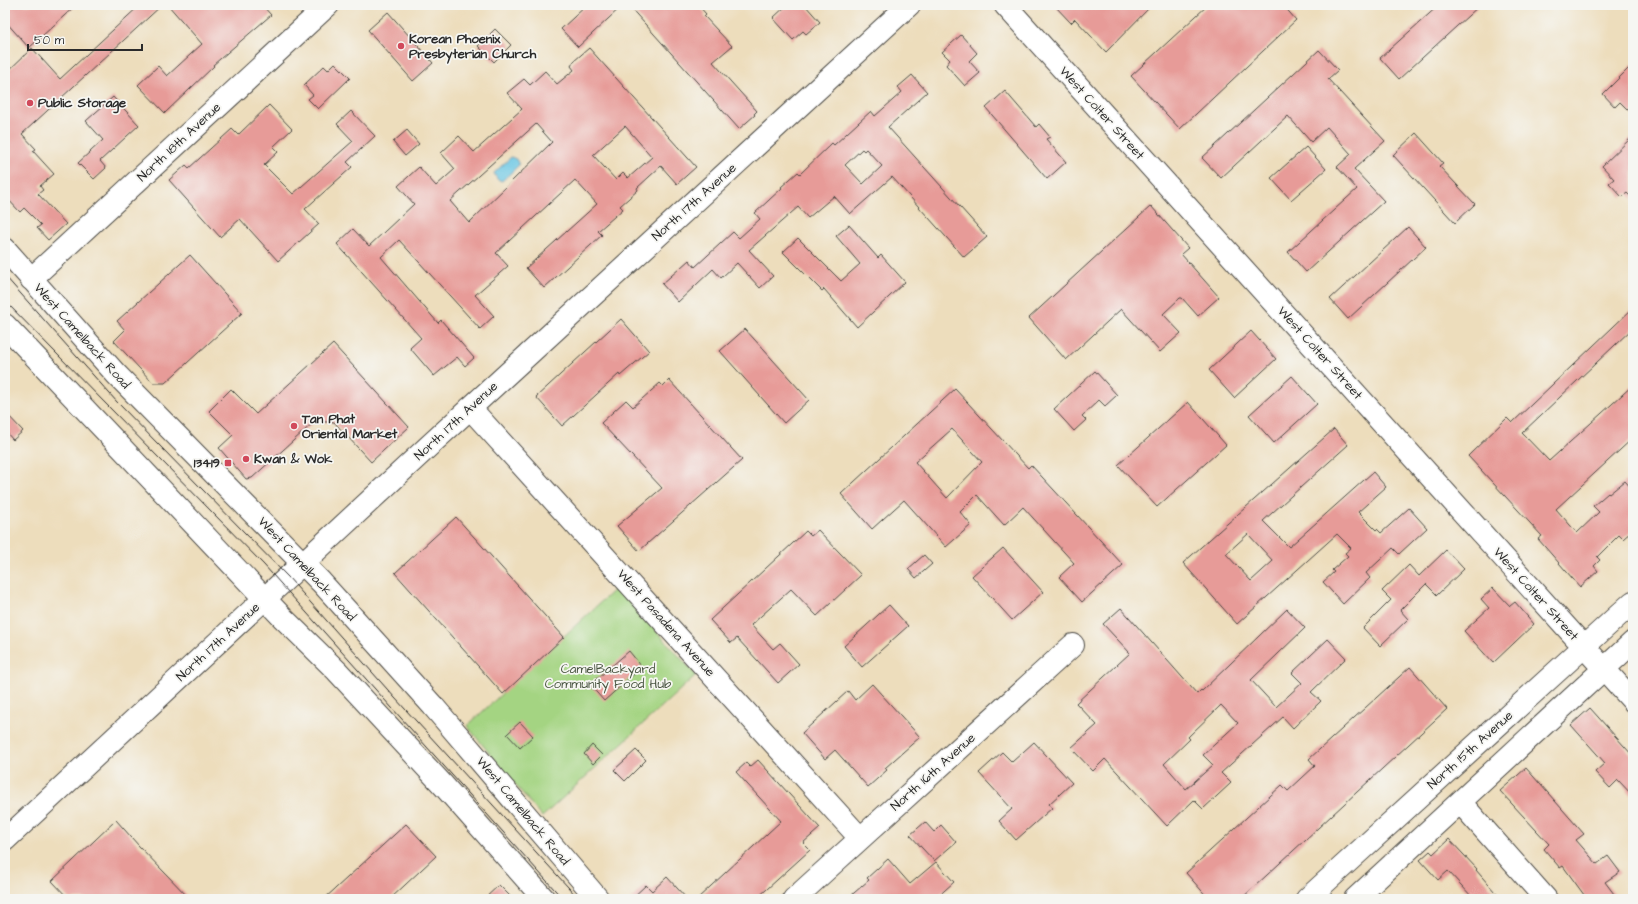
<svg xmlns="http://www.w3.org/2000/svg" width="1638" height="904" font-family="'Architects Daughter',sans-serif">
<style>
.green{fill:#a4d482;stroke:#688056}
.water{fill:#65c5e3;stroke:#487887}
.building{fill:#e79b98;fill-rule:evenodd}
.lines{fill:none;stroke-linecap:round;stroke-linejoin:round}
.minor-casing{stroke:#484641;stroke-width:24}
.major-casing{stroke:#484641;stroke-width:24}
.minor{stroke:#fff;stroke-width:22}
.major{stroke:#fff;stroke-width:22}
.tram{stroke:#2b2b2b;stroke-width:1}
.poi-dot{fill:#d1495b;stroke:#f6f6f2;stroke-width:1.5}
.labels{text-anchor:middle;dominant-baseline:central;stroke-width:3.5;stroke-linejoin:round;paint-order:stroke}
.poi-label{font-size:13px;font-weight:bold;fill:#2b2b2b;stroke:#f6f6f2;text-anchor:start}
.street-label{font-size:13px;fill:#2b2b2b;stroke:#f6f6f2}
.park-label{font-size:13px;fill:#495541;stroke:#f6f6f2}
</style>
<rect width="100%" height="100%" fill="#f6f6f2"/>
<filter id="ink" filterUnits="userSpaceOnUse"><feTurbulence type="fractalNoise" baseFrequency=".025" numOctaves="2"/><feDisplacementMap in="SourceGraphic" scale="8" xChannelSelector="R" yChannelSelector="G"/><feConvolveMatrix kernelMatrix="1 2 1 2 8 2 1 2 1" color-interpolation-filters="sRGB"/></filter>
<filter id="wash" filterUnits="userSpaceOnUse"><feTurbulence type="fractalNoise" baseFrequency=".012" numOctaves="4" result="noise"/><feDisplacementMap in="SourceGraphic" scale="16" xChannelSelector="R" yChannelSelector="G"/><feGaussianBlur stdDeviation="0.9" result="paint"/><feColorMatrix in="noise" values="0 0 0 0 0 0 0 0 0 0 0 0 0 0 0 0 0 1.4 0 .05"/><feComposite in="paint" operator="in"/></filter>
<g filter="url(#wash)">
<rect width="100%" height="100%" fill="#edddbc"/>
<path class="green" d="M 617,587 L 696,675 L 542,817 L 467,726 Z"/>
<path class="water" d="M 511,157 L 516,159 L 519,165 L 502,181 L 497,179 L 494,173 Z"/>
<g id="blocks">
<path class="building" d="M 5,5 L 76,5 L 29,48 L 5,21 Z
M 140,5 L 162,5 L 22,134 L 36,149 L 33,151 L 54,174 L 40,186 L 43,190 L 38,194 L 66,224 L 48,240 L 37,228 L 41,225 L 24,208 L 20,212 L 5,196 L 5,74 L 32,48 L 60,79 Z
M 168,5 L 262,5 L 271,15 L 213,65 L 214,66 L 165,113 L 138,85 L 158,66 L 167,76 L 202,44 Z
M 587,5 L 623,5 L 578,47 L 561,29 Z
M 628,5 L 698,5 L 706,14 L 704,16 L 732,46 L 713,62 L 757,111 L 754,114 L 755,115 L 739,129 Z
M 787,5 L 805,5 L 820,22 L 806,34 L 803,31 L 793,40 L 773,18 Z
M 1054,5 L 1152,5 L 1106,52 L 1075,19 L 1071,23 Z
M 1208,5 L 1283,5 L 1296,20 L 1180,129 L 1131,76 Z
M 1439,5 L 1480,5 L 1399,79 L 1380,58 Z
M 388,12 L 433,63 L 413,81 L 368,30 Z
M 495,29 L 511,45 L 494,62 L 478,46 Z
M 961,35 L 977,53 L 969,61 L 980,73 L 965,86 L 946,65 L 950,60 L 942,52 Z
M 589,48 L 696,167 L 677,184 L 661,166 L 637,188 L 638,190 L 620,206 L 623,209 L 598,231 L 602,235 L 544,288 L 526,268 L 597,204 L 575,180 L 496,253 L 508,266 L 475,295 L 494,316 L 480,329 L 399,240 L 381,257 L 438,323 L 441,320 L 474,358 L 465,366 L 457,357 L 434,376 L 410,348 L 421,338 L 337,244 L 353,229 L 369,246 L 414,204 L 398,186 L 419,167 L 436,186 L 455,169 L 441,153 L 459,136 L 474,152 L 522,109 L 507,93 L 524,79 L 530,85 L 545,71 L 557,84 L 574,70 L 571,66 L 574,61 ZM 536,124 L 552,142 L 469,223 L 450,201 ZM 625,126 L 652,157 L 628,178 L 623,173 L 616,180 L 593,155 Z
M 1319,50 L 1338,70 L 1328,79 L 1385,141 L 1354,169 L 1384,201 L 1306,272 L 1288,252 L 1357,189 L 1337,167 L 1351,154 L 1327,127 L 1311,142 L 1288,116 L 1221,178 L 1202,158 Z
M 335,63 L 350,78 L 318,109 L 308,99 L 313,95 L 304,85 L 324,66 L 328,70 Z
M 1633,64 L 1633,115 L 1620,102 L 1615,107 L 1603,94 Z
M 912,75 L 927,92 L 888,127 L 987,237 L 964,257 L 892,177 L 850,214 L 834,196 L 808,218 L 798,207 L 749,250 L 773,276 L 760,288 L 737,263 L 721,278 L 713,269 L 678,302 L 662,284 L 689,260 L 695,267 L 733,232 L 739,238 L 760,219 L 755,213 L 782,188 L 781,187 L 798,172 L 800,174 L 832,143 L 834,145 L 871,111 L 875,116 L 902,92 L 898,87 ZM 862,149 L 864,151 L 866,149 L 882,166 L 863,184 L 845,165 Z
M 1005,91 L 1036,127 L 1039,124 L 1050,137 L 1046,139 L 1066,162 L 1047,179 L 986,108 Z
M 113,97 L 139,125 L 100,161 L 106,168 L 94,179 L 78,163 L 103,140 L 86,121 Z
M 269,105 L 292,129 L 273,147 L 278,152 L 264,165 L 293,194 L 353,141 L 337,124 L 351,111 L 375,136 L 347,162 L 352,167 L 305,209 L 319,224 L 278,261 L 240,219 L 220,237 L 169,180 L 186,165 L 189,168 L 232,129 L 238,135 Z
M 407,130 L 419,144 L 405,156 L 393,142 Z
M 1416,133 L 1443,163 L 1439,166 L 1475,204 L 1455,223 L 1393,155 Z
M 1633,136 L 1633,199 L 1627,193 L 1622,197 L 1609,183 L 1614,179 L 1602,166 Z
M 1306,147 L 1326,169 L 1291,200 L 1271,178 Z
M 1151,206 L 1188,248 L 1181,254 L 1219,297 L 1198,316 L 1182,298 L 1180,298 L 1163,314 L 1181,333 L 1160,352 L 1121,309 L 1066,360 L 1029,318 Z
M 849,225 L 878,258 L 881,255 L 905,282 L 857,327 L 824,289 L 822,291 L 783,252 L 798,238 L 841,281 L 860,264 L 836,236 Z
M 1408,227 L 1426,247 L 1348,319 L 1330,299 Z
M 190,255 L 242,313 L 165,383 L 153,383 L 114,341 L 125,330 L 117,321 Z
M 1633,308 L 1633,328 L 1522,433 L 1549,461 L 1633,385 L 1633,438 L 1556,509 L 1577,533 L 1599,512 L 1593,506 L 1608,493 L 1609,494 L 1625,481 L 1633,490 L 1633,530 L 1623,539 L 1619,535 L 1597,557 L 1600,560 L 1594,566 L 1598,571 L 1580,587 L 1538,539 L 1542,536 L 1468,456 L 1507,418 L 1512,423 Z
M 621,319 L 649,351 L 620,376 L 619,374 L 562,426 L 536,397 Z
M 745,329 L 809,400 L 784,423 L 720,351 Z
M 1251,331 L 1276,359 L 1234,398 L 1209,370 Z
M 333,344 L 409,427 L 371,462 L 334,422 L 314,422 L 252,478 L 246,479 L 219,448 L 233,435 L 209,411 L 231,389 L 256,414 Z
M 1095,371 L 1117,395 L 1105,406 L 1099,400 L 1082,416 L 1086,420 L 1074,431 L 1054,409 Z
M 1292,376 L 1317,404 L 1274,443 L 1249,415 Z
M 669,380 L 742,460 L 639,551 L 617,526 L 662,488 L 601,423 L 626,400 L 633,407 L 660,383 L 663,386 Z
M 955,389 L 1028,468 L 1031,465 L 1123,565 L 1082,602 L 1059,577 L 1074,563 L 1023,507 L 1004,525 L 977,495 L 960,512 L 971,525 L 946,547 L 904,500 L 872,529 L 841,494 ZM 952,429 L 982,462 L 947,498 L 915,462 Z
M 1188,402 L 1226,445 L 1157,507 L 1118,465 Z
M 5,412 L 23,431 L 13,440 L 5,431 Z
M 1334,429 L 1348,445 L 1263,521 L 1289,547 L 1373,472 L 1386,487 L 1358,512 L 1376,530 L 1377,529 L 1381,533 L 1409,508 L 1427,528 L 1399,554 L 1393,548 L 1366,573 L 1370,578 L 1343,604 L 1323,582 L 1334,572 L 1332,570 L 1348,556 L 1345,553 L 1351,548 L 1337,534 L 1237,624 L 1183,563 ZM 1248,534 L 1273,561 L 1251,581 L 1226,554 Z
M 456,517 L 564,637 L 503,694 L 395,573 Z
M 818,530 L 861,575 L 817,616 L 791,589 L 751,625 L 773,649 L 780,643 L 799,664 L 778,683 L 737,638 L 731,643 L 710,620 L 806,531 L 811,536 Z
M 1003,548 L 1043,592 L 1012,620 L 972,576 Z
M 1446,550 L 1464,569 L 1437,595 L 1426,584 L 1400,610 L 1408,619 L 1380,646 L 1363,628 L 1391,600 L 1382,591 L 1409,565 L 1419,576 Z
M 924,555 L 932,564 L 916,578 L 908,569 Z
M 1493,588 L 1510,606 L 1515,602 L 1534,624 L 1493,663 L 1464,631 L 1489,608 L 1481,599 Z
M 889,605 L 908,626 L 862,667 L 844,646 Z
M 1121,608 L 1197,694 L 1201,690 L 1202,691 L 1287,609 L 1305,628 L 1251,680 L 1276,707 L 1302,683 L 1292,673 L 1328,639 L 1346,658 L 1311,692 L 1321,701 L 1293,728 L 1283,717 L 1221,773 L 1231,783 L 1203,809 L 1194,800 L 1167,826 L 1105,759 L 1093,771 L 1071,748 L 1097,725 L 1076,703 L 1130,653 L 1103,624 ZM 1221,705 L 1238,723 L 1203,755 L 1213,765 L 1186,789 L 1164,764 L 1190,739 L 1188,737 Z
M 629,651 L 642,667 L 604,701 L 590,685 Z
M 1410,667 L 1447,709 L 1241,899 L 1209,899 L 1186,873 L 1282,785 L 1288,791 L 1315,766 L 1309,759 Z
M 872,684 L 920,737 L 885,768 L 887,770 L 868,787 L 835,750 L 825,759 L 802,733 L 848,691 L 855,700 Z
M 1590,708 L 1633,756 L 1633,796 L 1618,780 L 1610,788 L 1595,772 L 1605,763 L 1571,725 Z
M 520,722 L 533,736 L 520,748 L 507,734 Z
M 1034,742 L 1072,783 L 1049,804 L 1052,808 L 1016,840 L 999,821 L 1012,809 L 979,773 L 1002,752 L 1012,762 Z
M 592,745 L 602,755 L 593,764 L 584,754 Z
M 636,750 L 646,760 L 625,781 L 614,770 Z
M 758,760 L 820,828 L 803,843 L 810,850 L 756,899 L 697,899 L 781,821 L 736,772 L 746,763 L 750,767 Z
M 1526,768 L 1584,834 L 1576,840 L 1597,864 L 1608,856 L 1620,872 L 1605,882 L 1614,894 L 1606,899 L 1587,899 L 1563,866 L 1560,868 L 1544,849 L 1549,844 L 1500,791 Z
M 116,820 L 139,846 L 190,899 L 69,899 L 52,881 Z
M 925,822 L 934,832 L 941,825 L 956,842 L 934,861 L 910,835 Z
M 406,824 L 436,856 L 390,899 L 324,899 Z
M 1449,839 L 1477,869 L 1476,870 L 1501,899 L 1474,899 L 1448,871 L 1438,880 L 1420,860 L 1430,851 L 1433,854 Z
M 888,859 L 910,884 L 936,862 L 954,882 L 935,899 L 847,899 L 869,880 L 867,878 Z
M 667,877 L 687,899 L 631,899 L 646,885 L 652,891 Z
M 499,885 L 513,899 L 484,899 Z"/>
</g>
</g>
<g filter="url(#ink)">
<use href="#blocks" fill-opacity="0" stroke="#484641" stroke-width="1"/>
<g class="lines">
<g class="minor-casing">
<path id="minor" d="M 1005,5 L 1633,701
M 31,279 L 328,5
M 470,408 L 860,838
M 1460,802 L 1546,899
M 5,840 L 431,444 L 909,5
M 794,899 L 1073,645
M 1307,899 L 1633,602
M 1355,899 L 1633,642"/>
</g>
<g class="major-casing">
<path id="major" d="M 5,249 L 116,374 L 321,582 L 433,706 L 598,899
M 5,325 L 283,618 L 337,671 L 443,785 L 544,899"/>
</g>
<use href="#minor" class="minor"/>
<use href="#major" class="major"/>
<path class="tram" d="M 5,276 L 117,402 L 288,577 L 395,698 L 579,899
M 5,301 L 264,565 L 563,899"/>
</g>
</g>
<g class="poi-dot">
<circle cx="401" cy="46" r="4"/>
<circle cx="30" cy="103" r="4"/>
<circle cx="294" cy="426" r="4"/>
<circle cx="246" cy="459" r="4"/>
<rect x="224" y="459" width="8" height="8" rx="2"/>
</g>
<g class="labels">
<g class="poi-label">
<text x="409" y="39">Korean Phoenix<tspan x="409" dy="15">Presbyterian Church</tspan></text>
<text x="38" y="103">Public Storage</text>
<text x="302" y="419">Tan Phat<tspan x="302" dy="15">Oriental Market</tspan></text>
<text x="254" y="459">Kwan &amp; Wok</text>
<text x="220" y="463" text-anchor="end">13419</text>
</g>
<g class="street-label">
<text transform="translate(1102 113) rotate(48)">West Colter Street</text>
<text transform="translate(179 142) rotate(-43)">North 18th Avenue</text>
<text transform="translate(694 202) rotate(-42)">North 17th Avenue</text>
<text transform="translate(82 336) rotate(48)">West Camelback Road</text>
<text transform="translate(1320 353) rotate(48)">West Colter Street</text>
<text transform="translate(456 421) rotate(-43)">North 17th Avenue</text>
<text transform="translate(307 569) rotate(47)">West Camelback Road</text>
<text transform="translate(1536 594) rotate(48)">West Colter Street</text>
<text transform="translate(666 623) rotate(48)">West Pasadena Avenue</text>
<text transform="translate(218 642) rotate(-43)">North 17th Avenue</text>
<text transform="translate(1470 750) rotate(-42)">North 15th Avenue</text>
<text transform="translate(933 772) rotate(-42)">North 16th Avenue</text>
<text transform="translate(523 811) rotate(50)">West Camelback Road</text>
</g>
<g class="park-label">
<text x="608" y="669">CamelBackyard<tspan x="608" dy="15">Community Food Hub</tspan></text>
</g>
</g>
<rect width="1638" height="904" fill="none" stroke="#f6f6f2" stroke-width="20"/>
<path d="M28 44v6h114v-6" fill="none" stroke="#2b2b2b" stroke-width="2"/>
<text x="34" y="44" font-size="12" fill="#2b2b2b" stroke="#f6f6f2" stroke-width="3" paint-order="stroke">50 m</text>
</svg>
